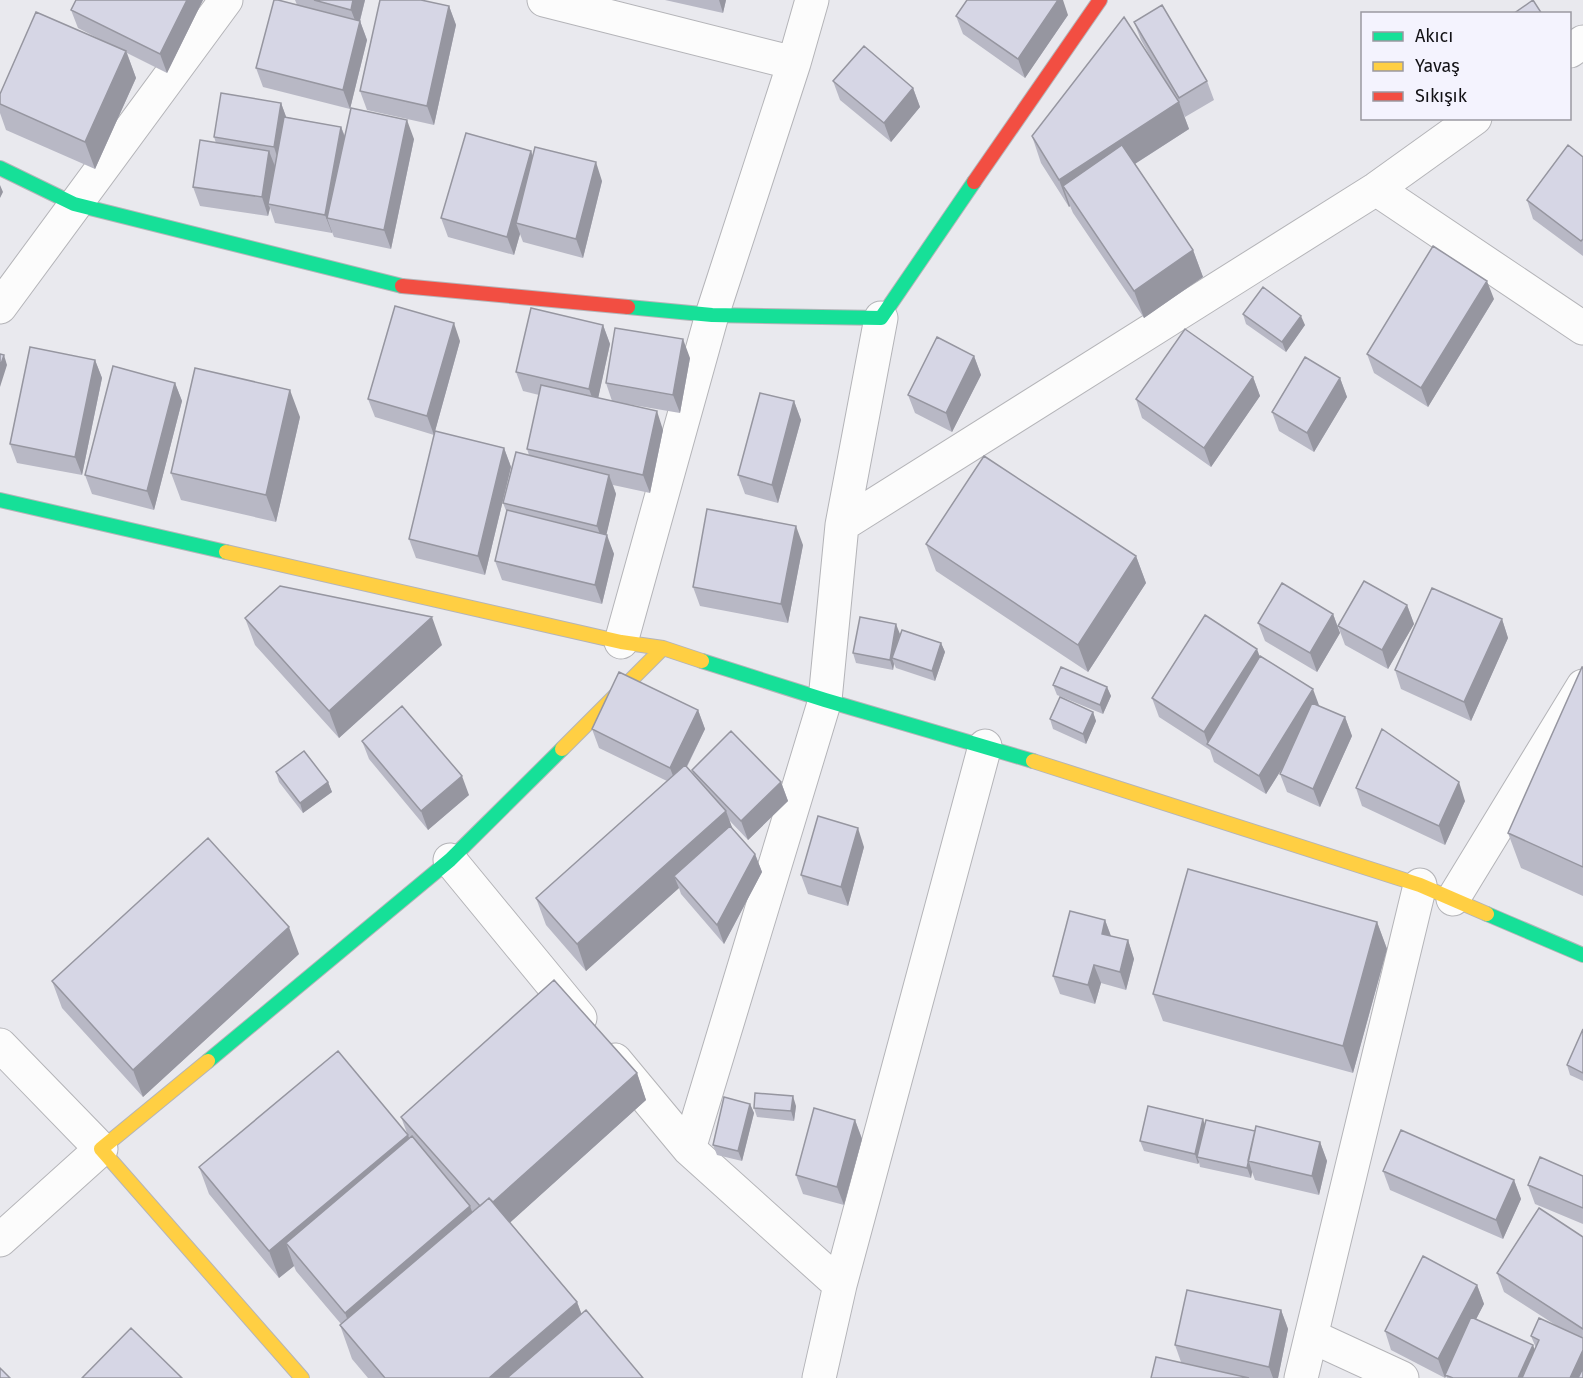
<svg xmlns="http://www.w3.org/2000/svg" width="1583" height="1378" font-family="'Fira Sans',sans-serif">
<style>
.lines{fill:none;stroke-linecap:round;stroke-linejoin:round}
.street-casing{stroke:#b4b4b8;stroke-width:35}
.fast-casing{stroke:#b4b4b8;stroke-width:16}
.slow-casing{stroke:#b4b4b8;stroke-width:16}
.jam-casing{stroke:#b4b4b8;stroke-width:16}
.street{stroke:#fcfcfc;stroke-width:33}
.fast{stroke:#16e098;stroke-width:14}
.slow{stroke:#ffcf43;stroke-width:14}
.jam{stroke:#f24e42;stroke-width:14}
.wall{fill:#b8b8c5}
.shaded-wall{fill:#9696a0}
.building{fill:#d6d6e5;stroke:#9696a0;stroke-width:1.5}
</style>
<rect width="100%" height="100%" fill="#e9e9ee"/>
<g class="lines">
<g class="street-casing">
<path id="street" d="M 544,0 L 794,63 L 812,0
M 1570,51 L 1583,42
M 1376,189 L 1583,328
M 0,307 L 226,0
M 842,525 L 1376,189 L 1475,118
M 621,642 L 712,315 L 794,63
M 450,860 L 580,1018
M 1453,899 L 1583,686
M 0,1045 L 101,1149 L 0,1240
M 615,1060 L 689,1149 L 840,1285
M 689,1149 L 825,700 L 842,525 L 881,318
M 1311,1336 L 1402,1378
M 819,1378 L 840,1285 L 985,746
M 1301,1378 L 1420,885"/>
</g>
<g class="fast-casing">
<path id="fast" d="M 0,168 L 74,204 L 402,286
M 628,307 L 712,315 L 881,318 L 974,182
M 0,500 L 226,552
M 702,661 L 825,700 L 1033,761
M 1487,914 L 1583,955
M 208,1061 L 450,860 L 562,749"/>
</g>
<g class="slow-casing">
<path id="slow" d="M 226,552 L 621,642 L 663,648 L 702,661
M 562,749 L 663,648
M 1033,761 L 1420,885 L 1487,914
M 208,1061 L 101,1149 L 302,1378"/>
</g>
<g class="jam-casing">
<path id="jam" d="M 974,182 L 1100,0
M 402,286 L 628,307"/>
</g>
<use href="#street" class="street"/>
<use href="#fast" class="fast"/>
<use href="#slow" class="slow"/>
<use href="#jam" class="jam"/>
</g>
<path class="wall" d="M 203,0 L 167,73 L 127,53 L 136,78 L 95,169 L 6,130 L 0,113 L 0,94 L 107,43 L 78,28 L 71,10 Z
M 295,0 L 365,0 L 360,21 L 367,40 L 350,109 L 263,87 L 256,68 L 297,5 Z
M 665,0 L 726,0 L 723,13 Z
M 449,6 L 456,25 L 434,125 L 367,110 L 360,91 Z
M 1068,15 L 1025,78 L 963,34 L 956,16 Z
M 1134,22 L 1207,81 L 1214,100 L 1185,117 L 1183,113 L 1189,129 L 1135,164 L 1193,250 L 1203,277 L 1144,318 L 1073,213 L 1070,206 L 1069,207 L 1041,163 L 1032,136 L 1156,67 L 1141,40 Z
M 833,81 L 913,88 L 920,107 L 891,142 L 840,100 Z
M 281,103 L 286,117 L 341,127 L 345,136 L 414,139 L 391,249 L 334,237 L 332,232 L 332,233 L 275,223 L 270,208 L 268,216 L 200,206 L 193,187 L 216,143 L 214,137 Z
M 531,151 L 533,157 L 602,181 L 583,258 L 523,242 L 520,234 L 514,255 L 448,237 L 441,218 Z
M 1583,157 L 1583,256 L 1533,219 L 1527,200 Z
M 1494,299 L 1428,407 L 1374,373 L 1367,354 Z
M 1243,314 L 1305,325 L 1286,352 L 1246,324 Z
M 603,325 L 610,344 L 598,398 L 612,401 L 606,383 L 690,358 L 680,413 L 627,404 L 663,430 L 650,493 L 613,485 L 616,494 L 606,535 L 614,554 L 602,604 L 502,580 L 495,561 L 507,513 L 503,503 L 529,455 L 527,449 L 539,395 L 523,391 L 516,372 Z
M 460,341 L 435,431 L 504,448 L 511,467 L 485,575 L 416,558 L 409,539 L 434,435 L 375,417 L 368,399 Z
M 974,356 L 981,375 L 952,432 L 915,413 L 908,395 Z
M 95,360 L 102,378 L 82,475 L 17,463 L 10,444 Z
M 1253,377 L 1260,396 L 1211,467 L 1142,418 L 1136,399 Z
M 1340,378 L 1347,397 L 1314,452 L 1279,431 L 1272,412 Z
M 175,383 L 182,401 L 154,510 L 92,494 L 85,475 Z
M 794,401 L 801,420 L 778,503 L 745,494 L 738,475 Z
M 300,417 L 276,522 L 181,500 L 171,473 Z
M 926,544 L 1136,556 L 1146,583 L 1088,672 L 936,571 Z
M 803,545 L 788,623 L 700,606 L 693,587 Z
M 1407,605 L 1414,624 L 1388,669 L 1345,645 L 1338,626 Z
M 1333,614 L 1340,633 L 1317,672 L 1265,641 L 1258,623 Z
M 245,618 L 442,645 L 339,738 L 255,645 Z
M 1502,619 L 1508,638 L 1471,721 L 1401,689 L 1395,670 Z
M 900,634 L 941,643 L 945,652 L 935,681 L 896,668 L 894,664 L 893,670 L 856,663 L 853,653 Z
M 1260,657 L 1319,706 L 1345,717 L 1352,736 L 1320,807 L 1287,792 L 1280,774 L 1283,767 L 1266,794 L 1214,762 L 1210,750 L 1159,717 L 1152,698 Z
M 1583,667 L 1583,896 L 1521,868 L 1508,833 Z
M 1053,685 L 1107,687 L 1111,696 L 1103,714 L 1057,695 Z
M 698,710 L 705,729 L 687,767 L 693,774 L 692,770 L 781,782 L 788,801 L 748,840 L 729,820 L 732,828 L 755,854 L 762,872 L 724,944 L 681,894 L 679,888 L 586,971 L 546,925 L 536,898 L 667,781 L 599,748 L 592,729 Z
M 1093,712 L 1096,721 L 1086,744 L 1053,729 L 1050,719 Z
M 362,741 L 469,795 L 428,830 L 369,759 Z
M 276,772 L 328,782 L 332,792 L 303,813 L 279,782 Z
M 1356,788 L 1465,801 L 1445,845 L 1362,806 Z
M 864,847 L 848,906 L 808,894 L 801,875 Z
M 1105,920 L 1111,936 L 1128,940 L 1134,959 L 1126,990 L 1101,983 L 1095,1004 L 1060,994 L 1053,976 Z
M 1377,922 L 1387,949 L 1353,1073 L 1163,1021 L 1153,994 Z
M 299,954 L 143,1097 L 62,1008 L 52,981 Z
M 1583,1029 L 1583,1081 L 1570,1075 L 1567,1065 Z
M 637,1073 L 646,1100 L 510,1222 L 577,1302 L 582,1315 L 643,1378 L 368,1378 L 352,1359 L 340,1325 L 341,1324 L 296,1271 L 294,1266 L 279,1278 L 209,1194 L 199,1167 L 407,1133 L 401,1117 Z
M 750,1104 L 754,1113 L 742,1161 L 717,1155 L 713,1145 Z
M 796,1106 L 794,1121 L 757,1117 L 754,1108 Z
M 855,1120 L 862,1139 L 844,1205 L 803,1194 L 796,1175 Z
M 1205,1124 L 1255,1131 L 1320,1142 L 1327,1161 L 1319,1195 L 1255,1180 L 1252,1172 L 1251,1178 L 1200,1167 L 1199,1162 L 1198,1164 L 1144,1151 L 1140,1141 Z
M 1383,1171 L 1514,1180 L 1521,1199 L 1503,1239 L 1390,1190 Z
M 1583,1176 L 1583,1224 L 1535,1204 L 1528,1185 Z
M 1583,1237 L 1583,1378 L 1447,1378 L 1446,1376 L 1445,1378 L 1391,1350 L 1385,1331 L 1477,1285 L 1484,1304 L 1476,1319 L 1535,1350 L 1536,1348 L 1531,1336 L 1557,1326 L 1504,1292 L 1497,1273 Z
M 1281,1310 L 1288,1329 L 1278,1378 L 1151,1378 L 1181,1362 L 1175,1345 Z"/>
<path class="shaded-wall" d="M 187,0 L 203,0 L 167,73 L 160,54 Z
M 353,0 L 365,0 L 358,28 L 351,10 Z
M 719,0 L 726,0 L 723,13 Z
M 1058,0 L 1063,0 L 1068,15 L 1025,78 L 1018,59 Z
M 449,6 L 456,25 L 434,125 L 427,106 Z
M 360,21 L 367,40 L 350,109 L 343,90 Z
M 126,51 L 136,78 L 95,169 L 85,142 Z
M 913,88 L 920,107 L 891,142 L 884,123 Z
M 1179,102 L 1189,129 L 1074,203 L 1063,186 L 1070,206 L 1069,207 L 1059,180 Z
M 281,103 L 288,122 L 280,166 L 274,147 Z
M 407,120 L 414,139 L 391,249 L 384,230 Z
M 341,127 L 348,146 L 327,218 L 332,232 L 332,233 L 325,215 Z
M 269,151 L 276,169 L 268,204 L 270,208 L 268,216 L 262,197 Z
M 531,151 L 537,170 L 516,223 L 520,234 L 514,255 L 507,237 Z
M 596,162 L 602,181 L 583,258 L 576,239 Z
M 0,185 L 3,192 L 0,198 Z
M 1193,250 L 1203,277 L 1144,318 L 1134,291 Z
M 1487,281 L 1494,299 L 1428,407 L 1421,388 Z
M 1301,316 L 1305,325 L 1286,352 L 1282,342 Z
M 454,323 L 460,341 L 434,435 L 427,416 Z
M 603,325 L 610,344 L 596,408 L 589,389 Z
M 683,339 L 690,358 L 680,413 L 673,395 Z
M 4,355 L 7,365 L 0,387 L 0,367 Z
M 974,356 L 981,375 L 952,432 L 946,413 Z
M 95,360 L 102,378 L 82,475 L 75,457 Z
M 1253,377 L 1260,396 L 1211,467 L 1204,448 Z
M 1340,378 L 1347,397 L 1314,452 L 1307,433 Z
M 175,383 L 182,401 L 154,510 L 147,491 Z
M 290,390 L 300,417 L 276,522 L 266,495 Z
M 794,401 L 801,420 L 778,503 L 772,485 Z
M 657,411 L 663,430 L 650,493 L 643,475 Z
M 504,448 L 511,467 L 485,575 L 478,556 Z
M 609,475 L 616,494 L 604,545 L 597,526 Z
M 796,526 L 803,545 L 788,623 L 781,604 Z
M 607,535 L 614,554 L 602,604 L 595,585 Z
M 1136,556 L 1146,583 L 1088,672 L 1078,645 Z
M 1407,605 L 1414,624 L 1388,669 L 1382,650 Z
M 1333,614 L 1340,633 L 1317,672 L 1310,653 Z
M 432,617 L 442,645 L 339,738 L 329,711 Z
M 1502,619 L 1508,638 L 1471,721 L 1464,702 Z
M 896,624 L 900,634 L 892,658 L 894,664 L 893,670 L 890,660 Z
M 941,643 L 945,652 L 935,681 L 932,671 Z
M 1257,649 L 1264,668 L 1208,744 L 1204,732 Z
M 1107,687 L 1111,696 L 1103,714 L 1100,705 Z
M 1313,689 L 1320,708 L 1266,794 L 1259,776 Z
M 698,710 L 705,729 L 677,786 L 670,768 Z
M 1093,712 L 1096,721 L 1086,744 L 1083,734 Z
M 1345,717 L 1352,736 L 1320,807 L 1313,789 Z
M 462,776 L 469,795 L 428,830 L 421,811 Z
M 328,782 L 332,792 L 303,813 L 300,803 Z
M 781,782 L 788,801 L 748,840 L 741,821 Z
M 1459,782 L 1465,801 L 1445,845 L 1439,826 Z
M 726,811 L 736,838 L 674,876 L 679,888 L 586,971 L 577,944 Z
M 858,828 L 864,847 L 848,906 L 841,887 Z
M 755,854 L 762,872 L 724,944 L 717,925 Z
M 1105,920 L 1112,939 L 1102,934 Z
M 1377,922 L 1387,949 L 1353,1073 L 1343,1046 Z
M 289,927 L 299,954 L 143,1097 L 133,1070 Z
M 1128,940 L 1134,959 L 1126,990 L 1120,972 Z
M 1094,965 L 1101,983 L 1095,1004 L 1088,985 Z
M 637,1073 L 646,1100 L 494,1237 L 484,1210 Z
M 793,1096 L 796,1106 L 794,1121 L 791,1111 Z
M 750,1104 L 754,1113 L 742,1161 L 738,1151 Z
M 1203,1119 L 1206,1128 L 1197,1157 L 1199,1162 L 1198,1164 L 1195,1154 Z
M 855,1120 L 862,1139 L 844,1205 L 837,1187 Z
M 408,1135 L 418,1162 L 286,1243 L 294,1266 L 279,1278 L 269,1251 Z
M 1320,1142 L 1327,1161 L 1319,1195 L 1312,1176 Z
M 1249,1162 L 1252,1172 L 1251,1178 L 1247,1168 Z
M 1514,1180 L 1521,1199 L 1503,1239 L 1496,1220 Z
M 470,1206 L 480,1233 L 355,1340 L 345,1313 Z
M 1477,1285 L 1484,1304 L 1447,1375 L 1445,1375 L 1446,1376 L 1445,1378 L 1438,1359 Z
M 577,1302 L 590,1337 L 542,1378 L 489,1378 Z
M 1281,1310 L 1288,1329 L 1278,1378 L 1273,1378 L 1269,1367 Z
M 1533,1345 L 1540,1363 L 1534,1378 L 1518,1378 Z
M 1583,1350 L 1583,1378 L 1570,1378 Z"/>
<path class="building" d="M 76,0 L 187,0 L 160,54 L 71,10 Z
M 274,0 L 278,0 L 360,21 L 343,90 L 256,68 Z
M 314,0 L 353,0 L 351,10 Z
M 380,0 L 421,0 L 449,6 L 427,106 L 360,91 Z
M 967,0 L 1058,0 L 1018,59 L 956,16 Z
M 1533,0 L 1542,14 L 1513,14 Z
M 1162,5 L 1207,81 L 1179,98 L 1134,22 Z
M 36,12 L 126,51 L 85,142 L 0,104 L 0,94 Z
M 1124,17 L 1179,102 L 1059,180 L 1032,136 Z
M 864,46 L 913,88 L 884,123 L 833,81 Z
M 221,93 L 281,103 L 274,147 L 214,137 Z
M 351,108 L 407,120 L 384,230 L 327,218 Z
M 284,117 L 341,127 L 325,215 L 268,204 Z
M 466,133 L 531,151 L 507,237 L 441,218 Z
M 200,140 L 269,151 L 262,197 L 193,187 Z
M 1122,145 L 1193,250 L 1134,291 L 1063,186 Z
M 1568,145 L 1583,157 L 1583,239 L 1581,241 L 1527,200 Z
M 535,147 L 596,162 L 576,239 L 516,223 Z
M 1433,246 L 1487,281 L 1421,388 L 1367,354 Z
M 1263,287 L 1301,316 L 1282,342 L 1243,314 Z
M 395,306 L 454,323 L 427,416 L 368,399 Z
M 531,308 L 603,325 L 589,389 L 516,372 Z
M 615,328 L 683,339 L 673,395 L 606,383 Z
M 1185,329 L 1253,377 L 1204,448 L 1136,399 Z
M 937,337 L 974,356 L 946,413 L 908,395 Z
M 30,347 L 95,360 L 75,457 L 10,444 Z
M 0,354 L 4,355 L 0,367 Z
M 1305,357 L 1340,378 L 1307,433 L 1272,412 Z
M 113,366 L 175,383 L 147,491 L 85,475 Z
M 195,368 L 290,390 L 266,495 L 171,473 Z
M 541,385 L 657,411 L 643,475 L 527,449 Z
M 760,393 L 794,401 L 772,485 L 738,475 Z
M 435,431 L 504,448 L 478,556 L 409,539 Z
M 516,452 L 609,475 L 597,526 L 503,503 Z
M 984,456 L 1136,556 L 1078,645 L 926,544 Z
M 707,509 L 796,526 L 781,604 L 693,587 Z
M 507,510 L 607,535 L 595,585 L 495,561 Z
M 1364,581 L 1407,605 L 1382,650 L 1338,626 Z
M 1282,583 L 1333,614 L 1310,653 L 1258,623 Z
M 280,586 L 432,617 L 329,711 L 245,618 Z
M 1432,588 L 1502,619 L 1464,702 L 1395,670 Z
M 1205,615 L 1257,649 L 1204,732 L 1152,698 Z
M 860,617 L 896,624 L 890,660 L 853,653 Z
M 902,630 L 941,643 L 932,671 L 892,658 Z
M 1260,656 L 1313,689 L 1259,776 L 1207,744 Z
M 1061,667 L 1107,687 L 1100,705 L 1053,685 Z
M 1582,667 L 1583,667 L 1583,867 L 1508,833 Z
M 619,672 L 698,710 L 670,768 L 592,729 Z
M 1060,697 L 1093,712 L 1083,734 L 1050,719 Z
M 1312,703 L 1345,717 L 1313,789 L 1280,774 Z
M 402,706 L 462,776 L 421,811 L 362,741 Z
M 1382,729 L 1459,782 L 1439,826 L 1356,788 Z
M 731,731 L 781,782 L 741,821 L 692,770 Z
M 304,751 L 328,782 L 300,803 L 276,772 Z
M 685,765 L 726,811 L 577,944 L 536,898 Z
M 818,816 L 858,828 L 841,887 L 801,875 Z
M 730,826 L 755,854 L 717,925 L 674,876 Z
M 208,838 L 289,927 L 133,1070 L 52,981 Z
M 1188,869 L 1377,922 L 1343,1046 L 1153,994 Z
M 1070,911 L 1105,920 L 1102,934 L 1128,940 L 1120,972 L 1094,965 L 1088,985 L 1053,976 Z
M 554,980 L 637,1073 L 493,1202 L 489,1198 L 480,1206 L 401,1117 Z
M 1583,1029 L 1583,1073 L 1567,1065 Z
M 338,1051 L 408,1135 L 269,1251 L 199,1167 Z
M 755,1093 L 793,1096 L 791,1111 L 754,1108 Z
M 724,1097 L 750,1104 L 738,1151 L 713,1145 Z
M 1148,1106 L 1203,1119 L 1195,1154 L 1140,1141 Z
M 814,1108 L 855,1120 L 837,1187 L 796,1175 Z
M 1206,1120 L 1255,1131 L 1247,1168 L 1197,1157 Z
M 1256,1126 L 1320,1142 L 1312,1176 L 1248,1161 Z
M 1401,1130 L 1514,1180 L 1496,1220 L 1383,1171 Z
M 412,1136 L 470,1206 L 345,1313 L 286,1243 Z
M 1540,1157 L 1583,1176 L 1583,1208 L 1528,1185 Z
M 489,1198 L 577,1302 L 489,1378 L 385,1378 L 340,1325 Z
M 1539,1208 L 1583,1237 L 1583,1329 L 1497,1273 Z
M 1423,1256 L 1477,1285 L 1438,1359 L 1385,1331 Z
M 1187,1290 L 1281,1310 L 1269,1367 L 1175,1345 Z
M 586,1310 L 643,1378 L 507,1378 Z
M 1471,1317 L 1533,1345 L 1518,1378 L 1453,1378 L 1445,1375 Z
M 1539,1318 L 1583,1338 L 1583,1350 L 1570,1378 L 1522,1378 L 1539,1340 L 1531,1336 Z
M 131,1328 L 182,1378 L 82,1378 Z
M 1156,1357 L 1249,1378 L 1151,1378 Z
M 0,1368 L 10,1378 L 0,1378 Z
M 1583,1368 L 1583,1378 L 1578,1378 Z"/>
<rect x="1361" y="12" width="210" height="108" fill="#f4f3fe" stroke="#9a99a1" stroke-width="1.5"/>
<rect x="1373" y="32" width="30" height="9" fill="#16e098" stroke="#9a99a1" stroke-width="1.5"/>
<text x="1415" y="42" font-size="18" fill="#121115">Akıcı</text>
<rect x="1373" y="62" width="30" height="9" fill="#ffcf43" stroke="#9a99a1" stroke-width="1.5"/>
<text x="1415" y="72" font-size="18" fill="#121115">Yavaş</text>
<rect x="1373" y="92" width="30" height="9" fill="#f24e42" stroke="#9a99a1" stroke-width="1.5"/>
<text x="1415" y="102" font-size="18" fill="#121115">Sıkışık</text>
</svg>
